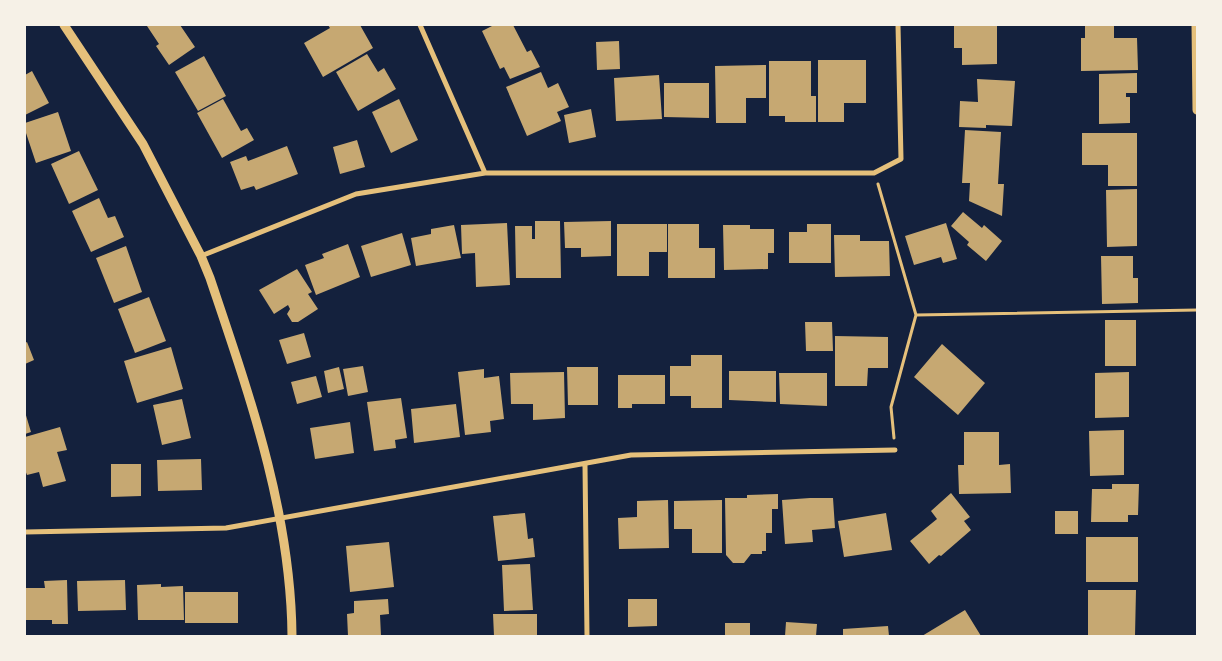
<svg xmlns="http://www.w3.org/2000/svg" width="1222" height="661" font-family="'Golos Text',sans-serif">
<style>
.building{fill:#c6a872}
.lines{fill:none;stroke-linecap:round;stroke-linejoin:round}
.path{stroke:#e5c07b;stroke-width:3}
.minor{stroke:#e5c07b;stroke-width:5}
.tertiary{stroke:#e5c07b;stroke-width:9}
</style>
<rect width="100%" height="100%" fill="#14213d"/>
<path class="building" d="M 149,25 L 180,25 L 195,47 L 169,65 L 156,46 L 159,44 L 147,26 Z
M 328,25 L 360,25 L 373,48 L 323,77 L 304,43 L 330,28 Z
M 494,25 L 513,25 L 527,52 L 531,50 L 540,67 L 510,79 L 504,67 L 500,69 L 482,31 Z
M 954,25 L 997,25 L 997,64 L 962,65 L 962,48 L 954,48 Z
M 1085,25 L 1114,25 L 1114,38 L 1137,38 L 1138,70 L 1081,71 L 1081,38 L 1085,38 Z
M 619,41 L 620,69 L 597,70 L 596,42 Z
M 367,54 L 378,72 L 384,68 L 396,89 L 358,111 L 336,72 Z
M 204,56 L 226,96 L 198,111 L 175,72 Z
M 818,60 L 866,60 L 866,103 L 844,103 L 844,122 L 818,122 Z
M 769,61 L 811,61 L 811,96 L 816,96 L 816,122 L 785,122 L 785,116 L 769,116 Z
M 766,65 L 766,98 L 746,98 L 746,123 L 716,123 L 715,66 Z
M 32,71 L 49,103 L 25,115 L 25,75 Z
M 541,72 L 548,88 L 558,83 L 569,107 L 557,112 L 561,121 L 527,136 L 506,87 Z
M 1137,73 L 1137,93 L 1126,93 L 1126,97 L 1130,97 L 1130,123 L 1099,124 L 1099,74 Z
M 659,75 L 662,119 L 616,121 L 614,78 Z
M 977,79 L 1015,81 L 1012,126 L 986,125 L 986,128 L 959,127 L 960,101 L 978,102 Z
M 664,83 L 709,83 L 709,118 L 664,117 Z
M 223,99 L 241,131 L 247,128 L 254,140 L 222,158 L 197,113 Z
M 399,99 L 418,140 L 391,153 L 372,112 Z
M 591,109 L 596,137 L 569,143 L 564,115 Z
M 58,112 L 71,151 L 36,163 L 25,130 L 25,123 Z
M 965,130 L 1001,132 L 998,184 L 1004,184 L 1002,216 L 969,201 L 970,183 L 962,183 Z
M 1082,133 L 1137,133 L 1137,186 L 1108,186 L 1108,165 L 1082,165 Z
M 357,140 L 365,167 L 340,174 L 333,147 Z
M 287,146 L 298,174 L 256,190 L 254,186 L 241,190 L 230,162 L 246,156 L 248,161 Z
M 79,151 L 98,190 L 69,204 L 51,164 Z
M 1137,189 L 1137,246 L 1107,247 L 1106,190 Z
M 99,198 L 108,218 L 115,216 L 124,237 L 91,252 L 72,211 Z
M 963,212 L 982,228 L 984,225 L 1002,241 L 986,261 L 967,245 L 969,242 L 951,226 Z
M 535,221 L 560,221 L 561,278 L 516,278 L 515,226 L 532,226 L 532,239 L 535,239 Z
M 611,221 L 611,256 L 581,257 L 581,248 L 565,248 L 564,222 Z
M 507,223 L 510,285 L 476,287 L 475,253 L 462,254 L 461,225 Z
M 946,223 L 957,259 L 943,263 L 941,257 L 914,265 L 905,236 Z
M 617,224 L 667,224 L 667,252 L 649,252 L 649,276 L 617,276 Z
M 668,224 L 699,224 L 699,248 L 715,248 L 715,278 L 668,278 Z
M 807,224 L 831,224 L 831,263 L 789,263 L 789,232 L 807,232 Z
M 454,225 L 461,258 L 416,266 L 411,238 L 431,234 L 431,229 Z
M 723,225 L 750,225 L 750,229 L 774,229 L 774,253 L 768,253 L 768,269 L 724,270 Z
M 402,233 L 411,265 L 371,277 L 361,246 Z
M 834,235 L 860,235 L 860,241 L 889,241 L 890,276 L 835,277 Z
M 348,244 L 360,277 L 316,295 L 305,265 L 324,258 L 322,254 Z
M 126,246 L 142,292 L 114,303 L 96,258 Z
M 1101,256 L 1133,256 L 1133,278 L 1138,278 L 1138,303 L 1102,304 Z
M 297,269 L 312,292 L 308,294 L 318,309 L 298,322 L 292,322 L 287,314 L 290,309 L 288,305 L 274,314 L 259,290 Z
M 149,297 L 166,341 L 135,353 L 118,309 Z
M 1105,320 L 1136,320 L 1136,366 L 1105,366 Z
M 805,322 L 832,322 L 833,351 L 806,351 Z
M 304,333 L 311,357 L 287,364 L 279,340 Z
M 835,336 L 888,337 L 888,368 L 868,368 L 867,386 L 835,386 Z
M 27,342 L 34,360 L 25,364 L 25,343 Z
M 942,344 L 985,383 L 958,415 L 914,377 Z
M 171,347 L 183,389 L 137,403 L 124,361 Z
M 691,355 L 722,355 L 722,408 L 691,408 L 691,396 L 670,396 L 670,366 L 691,366 Z
M 363,366 L 368,392 L 348,396 L 343,369 Z
M 339,367 L 344,389 L 328,393 L 324,371 Z
M 567,367 L 598,367 L 598,405 L 568,405 Z
M 484,369 L 484,378 L 499,376 L 504,419 L 490,421 L 491,432 L 465,435 L 458,372 Z
M 729,371 L 776,371 L 776,402 L 729,400 Z
M 564,372 L 565,418 L 533,420 L 533,404 L 511,404 L 510,373 Z
M 1129,372 L 1129,417 L 1095,418 L 1095,373 Z
M 779,373 L 827,373 L 827,406 L 780,404 Z
M 618,375 L 665,375 L 665,404 L 632,404 L 632,408 L 618,408 Z
M 316,376 L 322,397 L 297,404 L 291,382 Z
M 401,398 L 407,438 L 395,440 L 396,448 L 374,451 L 367,402 Z
M 182,399 L 191,438 L 162,445 L 153,405 Z
M 456,404 L 460,437 L 414,443 L 411,409 Z
M 25,412 L 31,432 L 25,434 Z
M 350,422 L 354,453 L 315,459 L 310,428 Z
M 60,427 L 67,450 L 57,452 L 66,481 L 43,487 L 39,472 L 27,475 L 25,470 L 25,437 Z
M 1124,430 L 1124,475 L 1090,476 L 1089,431 Z
M 964,432 L 999,432 L 999,465 L 1010,464 L 1011,493 L 959,494 L 958,465 L 964,465 Z
M 201,459 L 202,490 L 158,491 L 157,460 Z
M 111,464 L 141,464 L 141,496 L 111,497 Z
M 1112,484 L 1139,484 L 1138,515 L 1128,515 L 1128,522 L 1091,522 L 1092,489 L 1112,489 Z
M 951,493 L 970,517 L 964,521 L 971,530 L 941,556 L 939,555 L 929,564 L 910,541 L 937,519 L 931,511 Z
M 778,494 L 778,509 L 772,509 L 772,533 L 766,533 L 766,551 L 762,551 L 762,554 L 751,554 L 744,563 L 733,563 L 726,555 L 725,498 L 747,498 L 747,495 Z
M 810,498 L 833,498 L 835,528 L 812,530 L 813,542 L 785,544 L 782,500 Z
M 668,500 L 669,548 L 619,549 L 618,518 L 637,517 L 637,501 Z
M 722,500 L 722,553 L 692,553 L 692,529 L 674,529 L 674,501 Z
M 1055,511 L 1078,511 L 1078,534 L 1055,534 Z
M 525,513 L 528,539 L 533,538 L 535,557 L 498,561 L 493,516 Z
M 886,513 L 892,550 L 844,557 L 838,521 Z
M 1086,537 L 1138,537 L 1138,582 L 1086,582 Z
M 389,542 L 394,587 L 350,592 L 346,546 Z
M 530,564 L 533,610 L 504,611 L 502,565 Z
M 67,580 L 68,624 L 52,624 L 52,620 L 25,620 L 25,588 L 45,588 L 44,581 Z
M 125,580 L 126,610 L 78,611 L 77,581 Z
M 161,584 L 161,587 L 183,586 L 184,620 L 138,620 L 137,585 Z
M 1088,590 L 1136,590 L 1135,636 L 1088,636 Z
M 185,592 L 238,592 L 238,623 L 185,623 Z
M 388,599 L 389,614 L 380,615 L 381,636 L 348,636 L 347,614 L 354,613 L 354,601 Z
M 628,599 L 657,599 L 657,626 L 628,627 Z
M 965,610 L 981,636 L 922,636 Z
M 493,614 L 537,614 L 537,636 L 494,636 Z
M 786,622 L 817,624 L 816,636 L 785,636 Z
M 725,623 L 750,623 L 750,636 L 725,636 Z
M 888,626 L 889,636 L 843,636 L 843,629 Z"/>
<g class="lines">
<path class="path" d="M 878,184 L 916,315 L 1197,310
M 894,438 L 891,407 L 916,315"/>
<path class="minor" d="M 420,25 L 485,173
M 201,256 L 356,194 L 485,173 L 874,173 L 901,159 L 898,25
M 585,465 L 587,636
M 25,532 L 226,528 L 631,455 L 895,450"/>
<path class="tertiary" d="M 64,25 L 143,144 L 201,256 L 210,278 C 249,394 291,512 292,636
M 1196,25 L 1197,110"/>
</g>
<rect width="1222" height="661" fill="none" stroke="#f6f1e7" stroke-width="52"/>
</svg>
